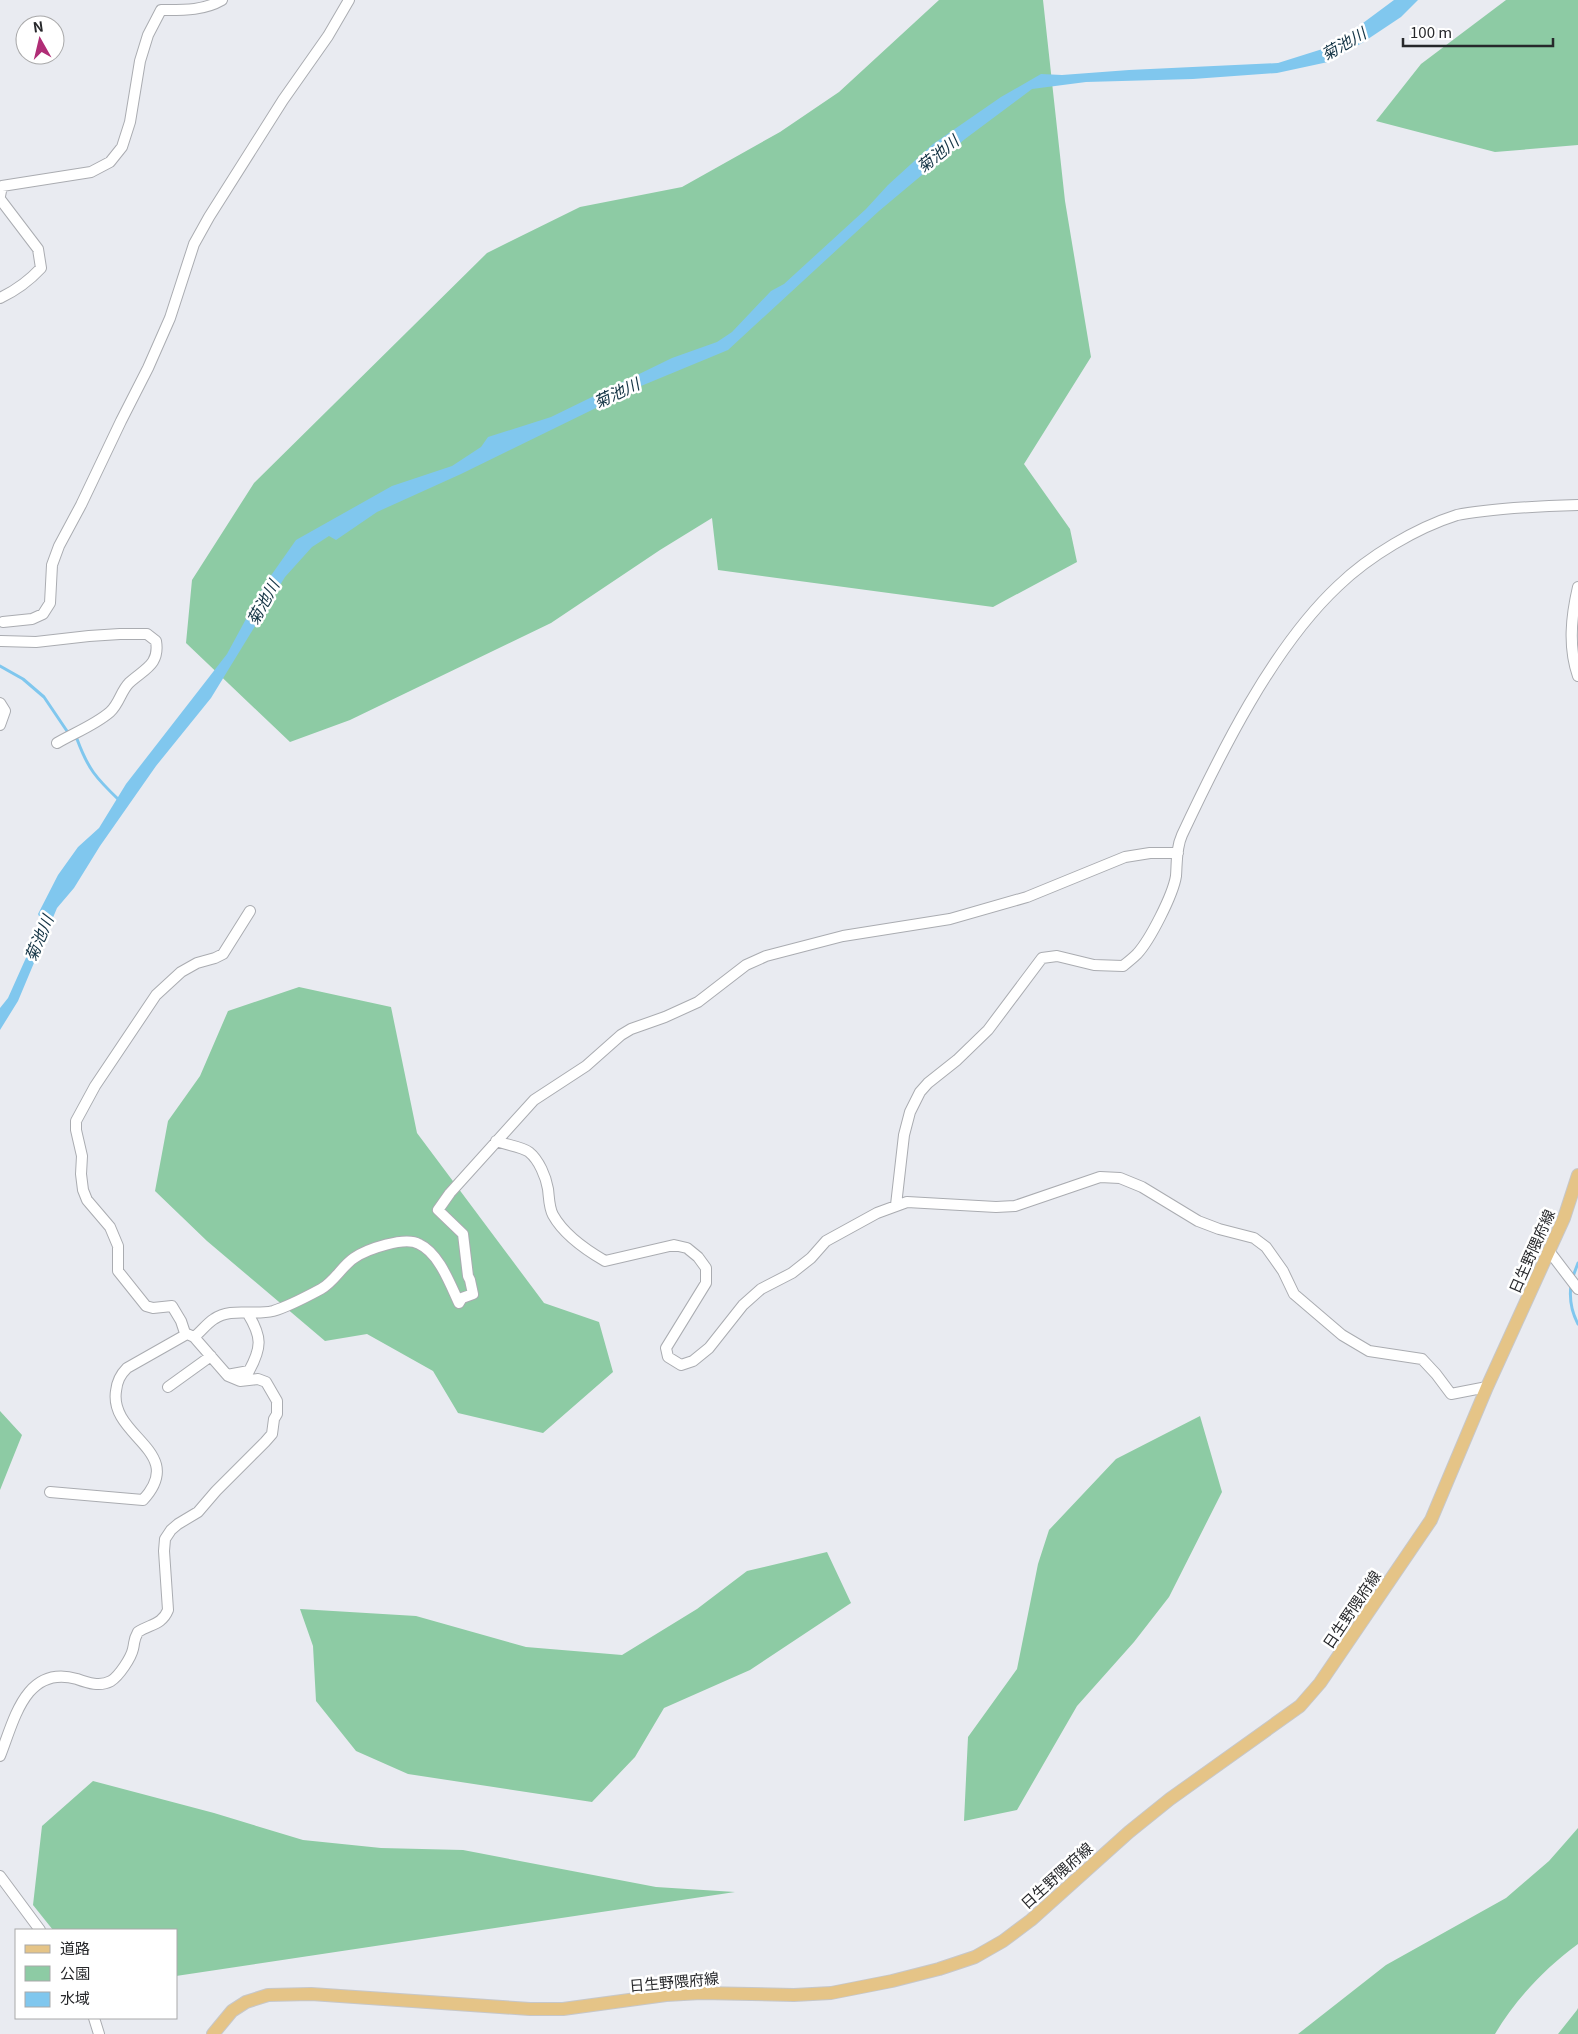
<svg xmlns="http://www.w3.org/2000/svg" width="1578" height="2034" font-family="Georgia,'Noto Sans JP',serif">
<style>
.green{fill:#8dcba4}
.water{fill:#80c7ee}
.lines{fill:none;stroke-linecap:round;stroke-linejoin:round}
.stream{stroke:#80c7ee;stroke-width:3}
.minor-casing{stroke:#aaacb1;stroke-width:12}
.major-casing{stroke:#c7c7c8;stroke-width:14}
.minor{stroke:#fff;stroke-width:10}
.major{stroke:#e5c487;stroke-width:12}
.labels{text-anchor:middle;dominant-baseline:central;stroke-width:5;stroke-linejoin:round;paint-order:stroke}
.street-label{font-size:15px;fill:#27282b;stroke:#fff}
.water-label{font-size:16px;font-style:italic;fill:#133344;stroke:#fff}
</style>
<rect width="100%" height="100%" fill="#e9ebf1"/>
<path class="green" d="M 939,0 L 1043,0 L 1065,201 L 1091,357 L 1024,464 L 1070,529 L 1077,562 L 993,607 L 718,570 L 712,518 L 660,550 L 551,623 L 350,720 L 290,742 L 186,643 L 192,580 L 254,483 L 487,253 L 580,207 L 682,187 L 780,132 L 839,92 Z
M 1506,0 L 1578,0 L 1578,145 L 1495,152 L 1376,121 L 1421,64 Z
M 299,987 L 391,1007 L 417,1133 L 544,1303 L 599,1322 L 613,1372 L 543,1433 L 458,1413 L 433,1371 L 367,1334 L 325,1341 L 207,1241 L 155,1191 L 168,1121 L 200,1076 L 228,1011 Z
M 0,1411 L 22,1435 L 0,1490 Z
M 1200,1416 L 1222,1492 L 1169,1597 L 1134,1642 L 1077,1706 L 1017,1810 L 964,1821 L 968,1737 L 1017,1669 L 1038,1564 L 1049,1530 L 1116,1459 Z
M 827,1552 L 851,1603 L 750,1670 L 664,1708 L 635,1757 L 592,1802 L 408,1774 L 356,1751 L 316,1701 L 313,1646 L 300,1609 L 416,1616 L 526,1647 L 622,1655 L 697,1609 L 747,1571 Z
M 93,1781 L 214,1813 L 303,1840 L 381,1848 L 463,1850 L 656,1887 L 735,1892 L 176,1976 L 176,1930 L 53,1930 L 33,1905 L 42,1826 Z
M 1578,1828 L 1578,1944 C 1545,1968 1516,1999 1495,2034 L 1298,2034 L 1386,1965 L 1506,1898 L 1549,1861 Z
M 1578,2008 L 1578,2034 L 1558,2034 L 1577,2010 Z"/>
<path class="water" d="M 1394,0 L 1418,0 L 1401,17 L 1362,43 L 1328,62 L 1277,73 L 1193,79 L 1086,82 L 1032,89 L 965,139 L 879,211 L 728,350 L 641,386 L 461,474 L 377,512 L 336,540 L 329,536 L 312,547 L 285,577 L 211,698 L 156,766 L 100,846 L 74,888 L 57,908 L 18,1001 L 0,1030 L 0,1008 L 8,998 L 42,922 L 38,914 L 58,875 L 78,847 L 99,828 L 126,784 L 227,654 L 265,584 L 296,540 L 392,486 L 452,466 L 481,447 L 488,437 L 551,417 L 672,358 L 717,342 L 732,332 L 771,291 L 784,284 L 866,209 L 888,185 L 933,144 L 1001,97 L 1041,74 L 1062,75 L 1129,70 L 1278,63 L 1332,46 Z"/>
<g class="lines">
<path class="stream" d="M 0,666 L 23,679 L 44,697 L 71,737 L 77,739 C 88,769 96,778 119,800
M 1572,1279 L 1578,1263
M 1571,1285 C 1569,1300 1571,1311 1578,1324"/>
<g class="minor-casing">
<path id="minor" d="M 0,196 L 2,186 L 91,172 L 110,162 L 122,147 L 130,122 L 140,61 L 148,35 L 161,10 C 182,10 203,11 222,0
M 0,199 L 38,249 L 41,268 C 28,282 17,290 0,298
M 1578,587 C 1571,617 1568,647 1578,676
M 3,622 L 32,619 L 43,614 L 50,603 L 52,565 L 59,546 L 81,505 L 121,421 L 148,368 L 170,318 L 194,244 L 209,217 L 283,100 L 328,36 L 349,0
M 1,641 L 36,642 L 89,636 L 120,634 L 147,634 L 156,641 C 160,665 144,669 129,683 C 121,691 119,704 110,712 C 95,725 74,733 57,743
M 0,703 L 5,711 L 0,725
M 496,1141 C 503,1144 523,1147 529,1152 C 539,1160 546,1177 548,1189 C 549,1197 549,1208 553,1215 C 564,1235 586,1250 605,1261 L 674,1245 L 687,1248 L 698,1257 L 706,1268 L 706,1283 L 666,1348 L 668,1357 L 681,1365 L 693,1361 L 709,1348 L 743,1305 L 761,1289 L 792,1273 L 811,1258 L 826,1241 L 877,1213 L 907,1202 L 996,1207 L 1015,1206 L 1100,1177 L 1120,1178 L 1142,1187 L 1198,1221 L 1219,1229 L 1254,1238 L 1266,1247 L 1283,1271 L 1294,1294 L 1342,1335 L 1369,1351 L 1422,1359 L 1436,1374 L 1451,1394 L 1487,1387
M 896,1205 L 904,1135 L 910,1112 L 920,1092 L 928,1083 L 957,1060 L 988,1030 L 1042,958 L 1057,956 L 1094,965 L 1123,966 C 1128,962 1133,958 1137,954 C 1150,940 1173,895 1176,876 C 1177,863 1176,848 1182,835 C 1220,754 1272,648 1338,586 C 1369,556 1416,528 1457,515 C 1466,513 1475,512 1484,511 C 1515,507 1546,506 1578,505
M 1549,1251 L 1578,1289
M 194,1337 C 201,1332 206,1324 214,1319 C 231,1307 253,1316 273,1311 C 287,1307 308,1296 321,1289 C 334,1282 342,1266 354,1258 C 367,1249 405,1236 419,1244 C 439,1253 450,1284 459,1303 L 462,1298 L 473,1294 L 470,1280 L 468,1276 L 463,1234 L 438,1210 L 450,1193 L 534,1100 L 586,1066 L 621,1035 L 631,1029 L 665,1017 L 698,1002 L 746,965 L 766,956 L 843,936 L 950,919 L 1027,897 L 1125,857 L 1150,853 L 1178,853
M 227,1375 L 249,1371 C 262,1347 262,1337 248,1314
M 168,1387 L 211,1356
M 50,1492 L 143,1500 C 188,1451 109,1437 116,1391 C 117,1381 120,1375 127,1368 L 187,1334
M 0,1756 C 14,1721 25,1664 77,1679 C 88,1683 100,1687 111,1681 C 119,1676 131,1658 133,1649 C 135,1641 133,1641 138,1632 C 150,1624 162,1625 168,1610 L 164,1551 L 165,1539 L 171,1530 L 178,1524 L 198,1512 L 216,1491 L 265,1442 L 272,1434 L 274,1419 L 277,1414 L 277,1401 L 266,1382 L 258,1379 L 240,1381 L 228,1376 L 194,1337 L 185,1333 L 181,1321 L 172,1306 L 153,1308 L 146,1306 L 118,1271 L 118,1246 L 110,1227 L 87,1200 L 83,1190 L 81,1174 L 82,1156 L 76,1130 L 76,1121 L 95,1086 L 156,995 L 181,972 L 197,963 L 215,958 L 223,954 L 250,911
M 0,1876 L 40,1930
M 94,2018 L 99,2034"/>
</g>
<g class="major-casing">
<path id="major" d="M 213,2034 L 232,2011 L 246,2002 L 268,1995 L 311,1994 L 530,2009 L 563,2009 L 666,1995 L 701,1993 L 794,1995 L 831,1993 L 892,1981 L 939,1969 L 975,1957 L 1003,1941 L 1031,1920 L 1129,1832 L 1170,1799 L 1300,1706 L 1320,1683 L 1431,1520 L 1487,1387 L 1564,1218 L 1578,1175"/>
</g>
<use href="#minor" class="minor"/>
<use href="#major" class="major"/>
</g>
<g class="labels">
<g class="street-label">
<text transform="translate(1531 1251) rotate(-66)">日生野隈府線</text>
<text transform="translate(1351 1609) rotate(-56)">日生野隈府線</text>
<text transform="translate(1056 1875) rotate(-42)">日生野隈府線</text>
<text transform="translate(674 1981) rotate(-5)">日生野隈府線</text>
</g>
<g class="water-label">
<text transform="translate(1343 43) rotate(-30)">菊池川</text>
<text transform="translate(937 153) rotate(-39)">菊池川</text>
<text transform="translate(616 392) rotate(-25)">菊池川</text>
<text transform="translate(262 602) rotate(-61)">菊池川</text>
<text transform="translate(38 938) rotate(-67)">菊池川</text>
</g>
</g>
<rect x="15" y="1929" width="162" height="90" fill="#ffffff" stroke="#a9a9aa"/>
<rect x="25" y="1945" width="25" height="8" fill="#e5c487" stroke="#a9a9aa"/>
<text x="60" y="1954" font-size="15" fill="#27282b">道路</text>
<rect x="25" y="1966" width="25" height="15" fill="#8dcba4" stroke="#a9a9aa"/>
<text x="60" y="1979" font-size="15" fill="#27282b">公園</text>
<rect x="25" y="1992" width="25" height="15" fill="#80c7ee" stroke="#a9a9aa"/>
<text x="60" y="2004" font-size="15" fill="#27282b">水域</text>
<g transform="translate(40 40) rotate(352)"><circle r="24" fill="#ffffff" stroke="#a9a9aa"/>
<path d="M0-4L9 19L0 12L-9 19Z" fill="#b02d76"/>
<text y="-8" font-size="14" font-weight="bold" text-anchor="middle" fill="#27282b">N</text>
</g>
<path d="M1403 38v8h150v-8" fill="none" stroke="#27282b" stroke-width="2.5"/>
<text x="1410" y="38" font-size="15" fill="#27282b" stroke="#ffffff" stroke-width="4" paint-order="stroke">100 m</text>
</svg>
